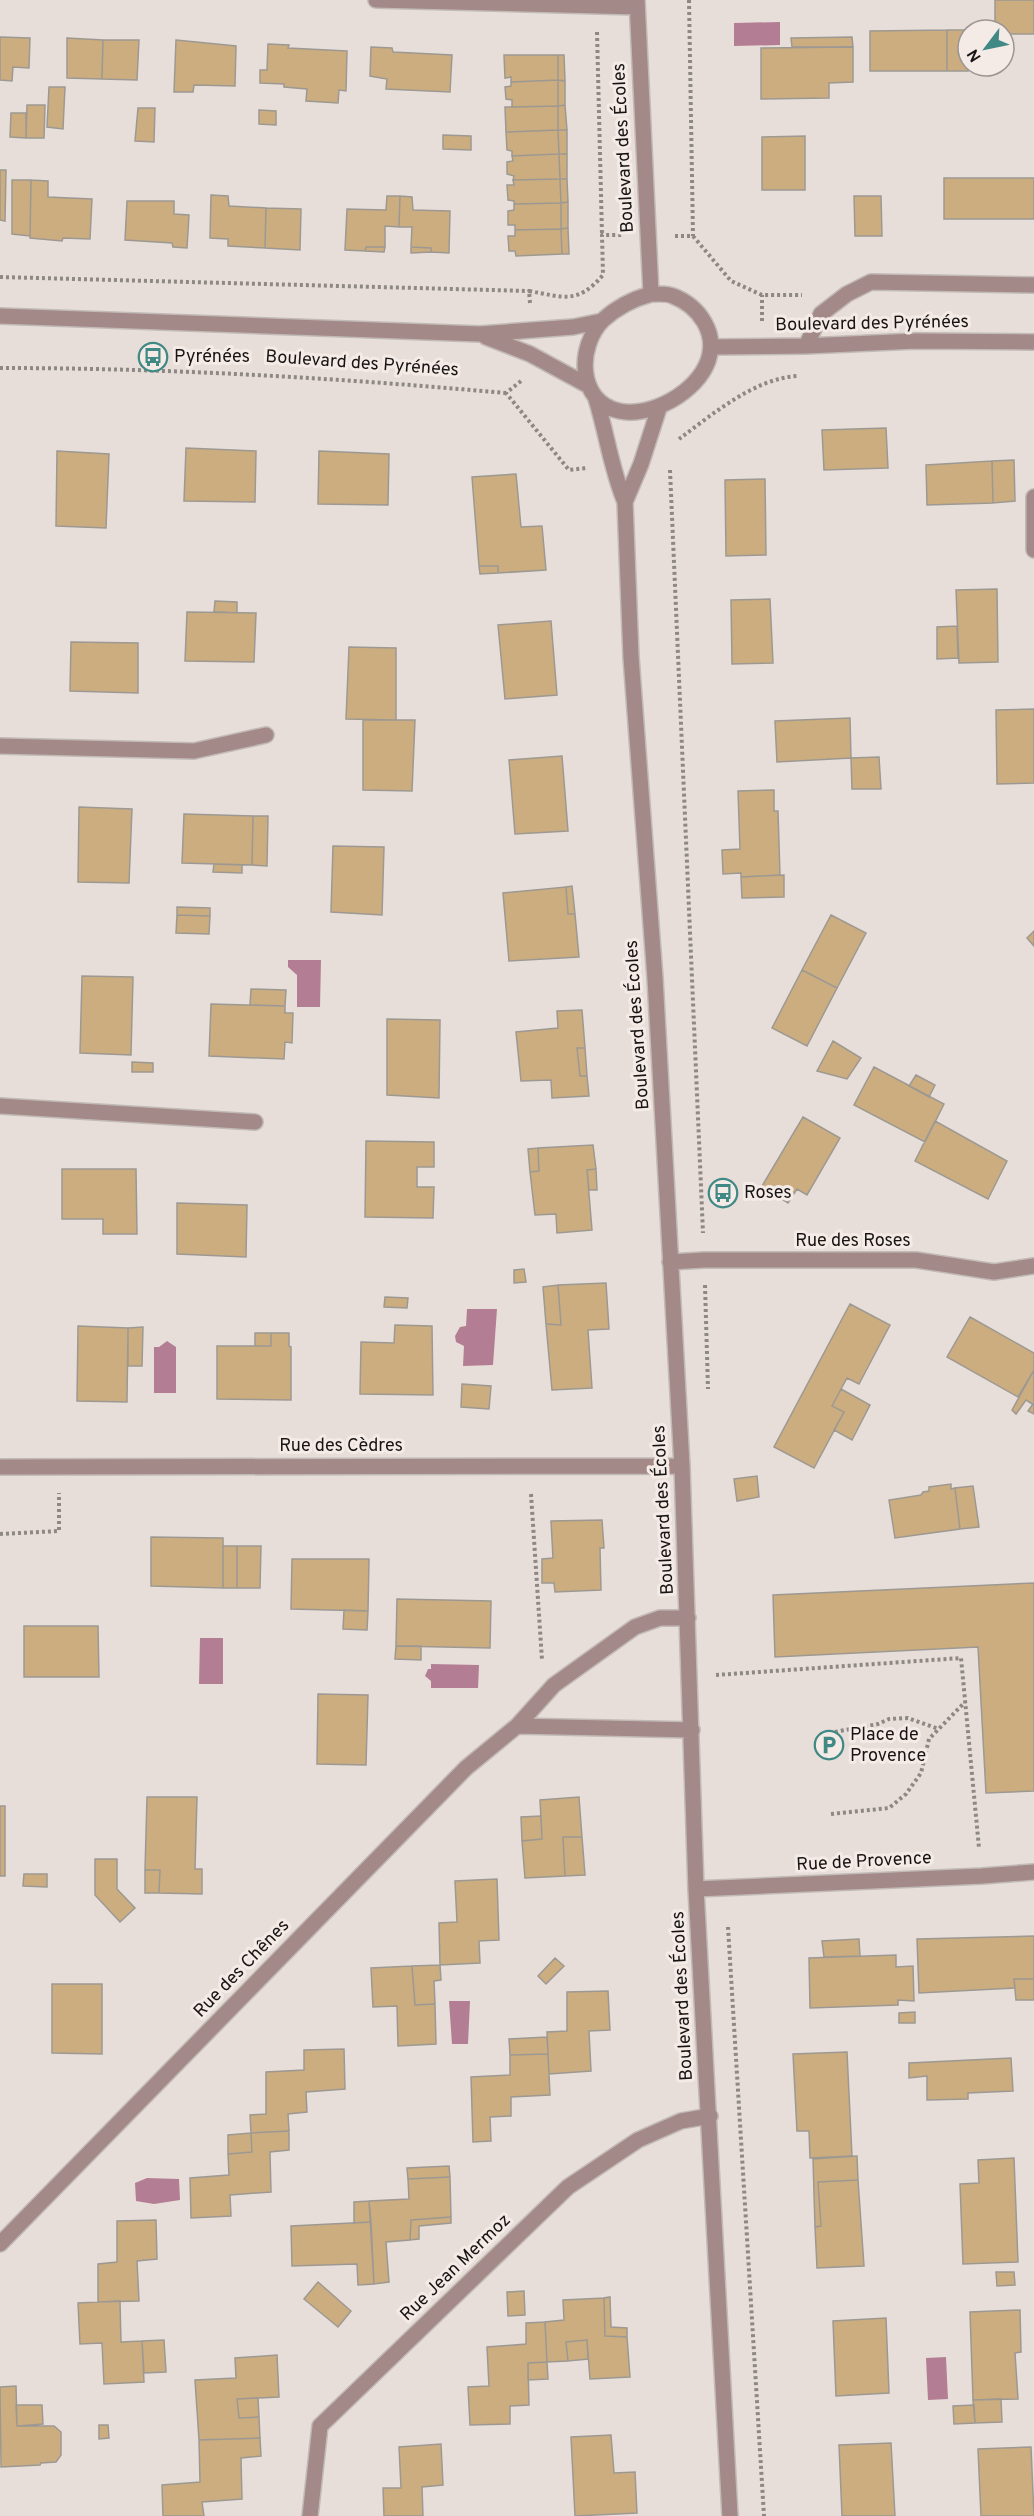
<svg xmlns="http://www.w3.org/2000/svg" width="1034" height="2516" font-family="Overpass,sans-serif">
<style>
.water{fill:#b37e94}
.building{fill:#ccad7f;stroke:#9d9992;stroke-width:1.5}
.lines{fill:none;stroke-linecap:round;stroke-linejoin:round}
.minor-casing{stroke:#c2bab6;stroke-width:18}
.path{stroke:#8e8885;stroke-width:4;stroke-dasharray:3 3;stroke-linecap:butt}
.minor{stroke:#a38988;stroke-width:15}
.labels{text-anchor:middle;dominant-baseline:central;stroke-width:6;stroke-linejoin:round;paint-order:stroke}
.street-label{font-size:18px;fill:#171413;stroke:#f4ebe7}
.poi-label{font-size:18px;fill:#171413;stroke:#f4ebe7;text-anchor:start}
</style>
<rect width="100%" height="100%" fill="#e7deda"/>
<path class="water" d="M 780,22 L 780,45 L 734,46 L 734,23 Z
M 288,960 L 321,960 L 320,1007 L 297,1007 L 297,975 L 288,967 Z
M 467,1309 L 497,1309 L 493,1365 L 463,1366 L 464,1346 L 456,1342 L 455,1336 L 460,1327 L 466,1326 Z
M 167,1341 L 176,1347 L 176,1393 L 154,1393 L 154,1347 L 159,1347 Z
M 200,1638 L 223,1638 L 223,1684 L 199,1684 Z
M 431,1664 L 479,1665 L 478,1688 L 431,1688 L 431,1681 L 425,1676 L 428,1669 L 431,1669 Z
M 449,2001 L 470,2001 L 468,2044 L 452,2044 Z
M 147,2178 L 179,2179 L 180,2200 L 154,2204 L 136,2201 L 135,2183 Z
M 946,2357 L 948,2399 L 928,2400 L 926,2358 Z"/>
<path class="building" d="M 995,0 L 1034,0 L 1034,34 L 1004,34 L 1004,30 L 995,30 Z
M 947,30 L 947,71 L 870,71 L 870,31 Z
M 947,30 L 967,30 L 968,71 L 947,71 Z
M 0,37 L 30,38 L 29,68 L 13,67 L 12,81 L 0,80 Z
M 852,37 L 853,47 L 792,47 L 791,38 Z
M 67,38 L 103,40 L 102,79 L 67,78 Z
M 103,40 L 139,40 L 137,80 L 102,79 Z
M 176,40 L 236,46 L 235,86 L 194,85 L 193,92 L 174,92 Z
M 268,44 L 289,45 L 288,48 L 347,51 L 346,91 L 339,90 L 338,103 L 306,101 L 307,89 L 284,87 L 284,84 L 260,83 L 260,70 L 267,70 Z
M 371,47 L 392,48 L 393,52 L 452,55 L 450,92 L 386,89 L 387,79 L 370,76 Z
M 853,47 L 853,82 L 829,83 L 829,98 L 761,99 L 761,48 Z
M 504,55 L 558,55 L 558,80 L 511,82 L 511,77 L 505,78 Z
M 558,55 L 564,55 L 565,81 L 558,80 Z
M 558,80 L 558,106 L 512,107 L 512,100 L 506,99 L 505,87 L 511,86 L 511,82 Z
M 558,80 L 565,81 L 565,105 L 558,106 Z
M 49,87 L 65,87 L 63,129 L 47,127 Z
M 27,105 L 45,105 L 44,138 L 26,138 Z
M 565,105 L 567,130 L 558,130 L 558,106 Z
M 558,106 L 558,130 L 506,132 L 505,107 Z
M 138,108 L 155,108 L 154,142 L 135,141 Z
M 259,110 L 276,111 L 276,125 L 259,124 Z
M 11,113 L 26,113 L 26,138 L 10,137 Z
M 558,130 L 567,130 L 567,154 L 559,154 Z
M 558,130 L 559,154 L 512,156 L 512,151 L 507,150 L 506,132 Z
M 443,135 L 471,136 L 471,150 L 443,149 Z
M 805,136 L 805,190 L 762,190 L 762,137 Z
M 559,154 L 567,154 L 567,179 L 560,179 Z
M 559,154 L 560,179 L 513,180 L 514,176 L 507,174 L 507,162 L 513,161 L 512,156 Z
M 0,170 L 6,170 L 5,221 L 0,220 Z
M 944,178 L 1034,178 L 1034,219 L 944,219 Z
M 560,179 L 567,179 L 568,202 L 561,203 Z
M 560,179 L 561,203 L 514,204 L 514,201 L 508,200 L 507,185 L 514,185 L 513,180 Z
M 12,180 L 31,180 L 30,236 L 12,234 Z
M 31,180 L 48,181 L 48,197 L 92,199 L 90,239 L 63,238 L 62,241 L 30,238 Z
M 211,195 L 228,196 L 229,206 L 266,208 L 265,248 L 228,246 L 228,239 L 210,238 Z
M 387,196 L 400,196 L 399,227 L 385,226 L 385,247 L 366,247 L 365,251 L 345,250 L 347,209 L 386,210 Z
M 400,196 L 412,197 L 413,210 L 450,211 L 449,253 L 431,252 L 431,248 L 411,247 L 412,227 L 399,227 Z
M 854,196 L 881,196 L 882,236 L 855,236 Z
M 127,201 L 174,201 L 174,214 L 189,215 L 187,248 L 173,247 L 172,243 L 125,240 Z
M 568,202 L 568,228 L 561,229 L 561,203 Z
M 561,203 L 561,229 L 515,230 L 515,225 L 508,225 L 508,211 L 514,210 L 514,204 Z
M 266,208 L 301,209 L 300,250 L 265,248 Z
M 568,228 L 569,254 L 562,254 L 561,229 Z
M 561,229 L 562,254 L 516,256 L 515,251 L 509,251 L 508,236 L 515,236 L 515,230 Z
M 366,247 L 385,247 L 384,252 L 365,251 Z
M 411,247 L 431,248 L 431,252 L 411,253 Z
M 886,428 L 888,468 L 824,470 L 822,430 Z
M 186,448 L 256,451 L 255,502 L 184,501 Z
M 57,451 L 109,454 L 106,528 L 56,526 Z
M 319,451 L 389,454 L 388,505 L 318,504 Z
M 1014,460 L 1015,501 L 993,503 L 992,461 Z
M 992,461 L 993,503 L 927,505 L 926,465 Z
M 516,474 L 521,527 L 542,526 L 546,570 L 498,573 L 498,566 L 479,566 L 472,477 Z
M 765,479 L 766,555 L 726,556 L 725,480 Z
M 479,566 L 498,566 L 498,573 L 480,574 Z
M 997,589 L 998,662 L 959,663 L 956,590 Z
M 770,599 L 773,663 L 732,664 L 731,600 Z
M 215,601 L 237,602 L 237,613 L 214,612 Z
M 187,612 L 256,613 L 254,662 L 185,661 Z
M 551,621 L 557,695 L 505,699 L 498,625 Z
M 957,626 L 958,658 L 937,659 L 937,627 Z
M 71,642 L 138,643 L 138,693 L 70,691 Z
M 349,647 L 396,648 L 396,720 L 346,719 Z
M 1034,709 L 1034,783 L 997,784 L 996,710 Z
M 850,718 L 851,758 L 777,762 L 775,721 Z
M 363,720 L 415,720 L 412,791 L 363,790 Z
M 562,756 L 568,831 L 515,834 L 509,760 Z
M 879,757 L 881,789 L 852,789 L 851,758 Z
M 774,790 L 774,811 L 778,811 L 780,875 L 741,877 L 741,873 L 723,874 L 722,850 L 740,849 L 738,791 Z
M 79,807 L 132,809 L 129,883 L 78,882 Z
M 184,814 L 253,816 L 252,865 L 182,863 Z
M 253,816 L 268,816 L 267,866 L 252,865 Z
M 333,846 L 384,847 L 382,915 L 331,912 Z
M 214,864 L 242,865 L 242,873 L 213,872 Z
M 784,875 L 784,897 L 742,898 L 741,877 Z
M 572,886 L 575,914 L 568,914 L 566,887 Z
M 566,887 L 568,914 L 575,914 L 579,957 L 509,961 L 503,893 Z
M 177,907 L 210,908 L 210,916 L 177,915 Z
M 177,915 L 210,916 L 209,934 L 176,933 Z
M 831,915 L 866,933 L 837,988 L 802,970 Z
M 1034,931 L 1034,946 L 1027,938 Z
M 802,970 L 837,988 L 807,1046 L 772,1028 Z
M 82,976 L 133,977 L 131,1055 L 80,1053 Z
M 251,989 L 286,990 L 285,1006 L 250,1005 Z
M 211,1004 L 285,1006 L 285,1013 L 293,1013 L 292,1043 L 285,1042 L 284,1059 L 209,1056 Z
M 582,1010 L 585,1048 L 577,1048 L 580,1076 L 587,1076 L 589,1096 L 552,1098 L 551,1080 L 521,1081 L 516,1032 L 558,1028 L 557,1011 Z
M 387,1019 L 440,1020 L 439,1098 L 387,1095 Z
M 833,1041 L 861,1058 L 847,1079 L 817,1071 Z
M 577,1048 L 585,1048 L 587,1076 L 580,1076 Z
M 132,1062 L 153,1063 L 153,1072 L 132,1072 Z
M 874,1067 L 944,1104 L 925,1142 L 854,1105 Z
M 916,1075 L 935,1085 L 929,1097 L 909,1086 Z
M 803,1117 L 840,1138 L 807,1195 L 797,1189 L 788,1203 L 762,1186 Z
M 935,1121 L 1007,1161 L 988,1199 L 915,1161 Z
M 366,1141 L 434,1142 L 434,1167 L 417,1167 L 417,1187 L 434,1187 L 433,1218 L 365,1217 Z
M 593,1145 L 596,1169 L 587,1170 L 592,1230 L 557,1233 L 556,1214 L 535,1215 L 530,1172 L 539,1171 L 538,1148 Z
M 538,1148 L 539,1171 L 530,1172 L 528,1149 Z
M 62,1169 L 136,1169 L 137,1234 L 103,1234 L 103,1219 L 62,1219 Z
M 596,1169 L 597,1190 L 589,1190 L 587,1170 Z
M 177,1203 L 247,1205 L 246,1257 L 177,1254 Z
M 524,1269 L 526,1282 L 514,1283 L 514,1270 Z
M 606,1283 L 609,1329 L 588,1330 L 592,1388 L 552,1390 L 546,1324 L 561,1325 L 558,1285 Z
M 558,1285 L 561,1325 L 546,1324 L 543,1287 Z
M 385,1297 L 408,1298 L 407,1308 L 384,1307 Z
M 850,1304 L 890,1325 L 859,1384 L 847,1378 L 841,1389 L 832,1406 L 844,1412 L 814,1468 L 774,1447 Z
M 970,1317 L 1034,1353 L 1034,1370 L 1018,1397 L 947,1357 Z
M 395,1325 L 432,1326 L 433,1395 L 360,1394 L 361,1342 L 394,1343 Z
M 78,1326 L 128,1328 L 127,1402 L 77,1401 Z
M 143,1327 L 142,1366 L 128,1366 L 128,1328 Z
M 255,1333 L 271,1333 L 271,1346 L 255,1346 Z
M 271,1333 L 289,1333 L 289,1346 L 291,1347 L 291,1400 L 217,1399 L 217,1346 L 271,1346 Z
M 1034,1370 L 1034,1405 L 1026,1400 L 1016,1414 L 1012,1410 Z
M 462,1384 L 491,1386 L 489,1409 L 461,1407 Z
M 841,1389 L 870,1405 L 852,1440 L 834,1430 L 844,1412 L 832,1406 Z
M 1033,1404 L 1034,1405 L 1034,1414 L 1028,1411 Z
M 757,1476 L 759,1497 L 737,1501 L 734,1479 Z
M 951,1484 L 951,1489 L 955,1488 L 960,1529 L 895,1538 L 889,1500 L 921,1495 L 923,1492 L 929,1491 L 929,1487 Z
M 973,1486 L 979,1527 L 960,1529 L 955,1488 Z
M 602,1520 L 604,1548 L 600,1548 L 601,1590 L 555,1592 L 554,1583 L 542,1583 L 542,1559 L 553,1558 L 551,1521 Z
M 151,1537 L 223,1538 L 223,1588 L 151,1586 Z
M 223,1546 L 237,1546 L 237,1588 L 223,1588 Z
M 237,1546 L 261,1546 L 260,1588 L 237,1588 Z
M 292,1559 L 369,1559 L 368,1611 L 291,1609 Z
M 1034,1583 L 1034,1791 L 986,1793 L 978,1647 L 775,1657 L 773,1595 Z
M 397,1599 L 491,1601 L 490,1648 L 396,1646 Z
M 344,1610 L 368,1611 L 367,1630 L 343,1629 Z
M 24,1626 L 98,1626 L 99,1677 L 24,1677 Z
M 396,1646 L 421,1646 L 421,1660 L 395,1659 Z
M 318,1694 L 368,1695 L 366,1765 L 317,1764 Z
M 147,1797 L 197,1797 L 195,1869 L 202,1869 L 202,1894 L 159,1893 L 160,1870 L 145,1870 Z
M 579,1797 L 582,1837 L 563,1837 L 565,1876 L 525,1878 L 522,1841 L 542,1839 L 540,1800 Z
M 0,1806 L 5,1806 L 5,1876 L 0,1876 Z
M 541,1816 L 542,1839 L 522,1841 L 521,1817 Z
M 563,1837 L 582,1837 L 585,1875 L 565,1876 Z
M 95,1859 L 117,1859 L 117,1889 L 135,1908 L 120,1922 L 95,1895 Z
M 145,1870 L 160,1870 L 159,1893 L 145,1893 Z
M 24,1874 L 47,1874 L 47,1887 L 23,1886 Z
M 497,1879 L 499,1940 L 479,1941 L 480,1963 L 440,1965 L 439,1923 L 457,1922 L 455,1881 Z
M 1034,1936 L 1034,1979 L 1014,1979 L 1015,1988 L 919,1993 L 917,1939 Z
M 859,1939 L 860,1956 L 824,1957 L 822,1941 Z
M 896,1955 L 896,1967 L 913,1966 L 914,2001 L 898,2000 L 898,2005 L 810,2008 L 809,1958 Z
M 555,1958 L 564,1966 L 546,1984 L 538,1976 Z
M 440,1965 L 441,1980 L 434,1981 L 435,2004 L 415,2005 L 412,1966 Z
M 412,1966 L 415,2005 L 435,2004 L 436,2044 L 398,2046 L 397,2006 L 373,2007 L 371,1968 Z
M 1014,1979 L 1034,1979 L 1034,2000 L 1016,2000 Z
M 52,1984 L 102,1984 L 102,2054 L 52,2053 Z
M 608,1991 L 610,2030 L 589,2031 L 591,2071 L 549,2074 L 547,2032 L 567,2031 L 567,1992 Z
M 915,2012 L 915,2023 L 899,2023 L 899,2013 Z
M 547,2037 L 548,2054 L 510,2055 L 509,2039 Z
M 344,2049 L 345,2089 L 306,2092 L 307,2112 L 288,2114 L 289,2131 L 251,2133 L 250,2115 L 266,2114 L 266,2072 L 304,2070 L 304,2050 Z
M 847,2052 L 852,2156 L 810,2158 L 809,2131 L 797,2131 L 793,2054 Z
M 548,2054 L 550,2095 L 511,2097 L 511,2116 L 490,2117 L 491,2141 L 473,2142 L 471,2077 L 510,2075 L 510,2055 Z
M 1011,2058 L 1013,2091 L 968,2093 L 968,2099 L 927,2100 L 927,2076 L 909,2078 L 909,2063 Z
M 289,2131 L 289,2150 L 270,2152 L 271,2192 L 230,2195 L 231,2216 L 191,2218 L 190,2178 L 229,2175 L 228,2154 L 252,2152 L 251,2133 Z
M 251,2133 L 252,2152 L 228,2154 L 228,2135 Z
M 857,2156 L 858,2180 L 818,2182 L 821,2226 L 815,2227 L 813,2159 Z
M 1014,2158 L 1018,2262 L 963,2264 L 960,2184 L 979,2183 L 978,2160 Z
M 449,2166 L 450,2177 L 408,2179 L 407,2168 Z
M 450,2177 L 451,2217 L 411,2220 L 410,2240 L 386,2242 L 389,2282 L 374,2284 L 369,2201 L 409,2199 L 408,2179 Z
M 858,2180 L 864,2266 L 817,2268 L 815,2227 L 821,2226 L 818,2182 Z
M 369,2201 L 371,2222 L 354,2223 L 354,2202 Z
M 451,2217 L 451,2223 L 419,2226 L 419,2239 L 410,2240 L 411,2220 Z
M 156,2220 L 157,2259 L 137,2261 L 139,2301 L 98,2302 L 98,2264 L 117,2262 L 117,2221 Z
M 371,2222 L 374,2284 L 358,2285 L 357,2264 L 292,2266 L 291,2226 Z
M 996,2272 L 1014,2272 L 1015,2285 L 997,2286 Z
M 318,2282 L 351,2311 L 338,2327 L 304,2299 Z
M 524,2291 L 525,2315 L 508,2316 L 507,2292 Z
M 610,2297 L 611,2327 L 627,2328 L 627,2337 L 605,2336 L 604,2298 Z
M 604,2298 L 605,2336 L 627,2337 L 630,2377 L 590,2379 L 587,2340 L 566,2342 L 568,2361 L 547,2362 L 545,2322 L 564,2320 L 563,2300 Z
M 120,2301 L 121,2342 L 142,2341 L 144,2382 L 104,2384 L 102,2343 L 80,2344 L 78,2303 Z
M 1020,2310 L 1021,2352 L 1015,2353 L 1018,2399 L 973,2400 L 970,2312 Z
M 886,2318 L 889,2393 L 836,2396 L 833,2321 Z
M 545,2322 L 547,2362 L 528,2363 L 529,2405 L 510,2406 L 510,2424 L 470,2425 L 468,2387 L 489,2386 L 487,2347 L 526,2344 L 526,2323 Z
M 164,2340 L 166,2372 L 144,2373 L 142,2341 Z
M 587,2340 L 588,2359 L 568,2361 L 566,2342 Z
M 277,2355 L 279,2397 L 237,2399 L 239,2418 L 259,2417 L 260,2438 L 199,2440 L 195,2380 L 236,2378 L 235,2358 Z
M 547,2362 L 548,2379 L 528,2380 L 528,2363 Z
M 16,2386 L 17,2426 L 54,2426 L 61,2432 L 61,2455 L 56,2462 L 41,2463 L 40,2465 L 1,2467 L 0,2387 Z
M 258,2398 L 259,2417 L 239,2418 L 237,2399 Z
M 1001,2399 L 1002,2422 L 975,2423 L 973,2400 Z
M 16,2405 L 42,2405 L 43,2424 L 17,2426 Z
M 974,2405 L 975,2423 L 954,2424 L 953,2406 Z
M 99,2425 L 108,2425 L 109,2438 L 99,2439 Z
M 611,2435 L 614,2473 L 635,2472 L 637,2513 L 575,2516 L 571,2437 Z
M 260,2438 L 261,2456 L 241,2458 L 242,2499 L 202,2502 L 204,2516 L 163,2516 L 162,2485 L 200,2482 L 199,2440 Z
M 891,2443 L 895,2516 L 842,2516 L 839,2445 Z
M 441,2444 L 443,2485 L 422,2487 L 423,2516 L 384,2516 L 383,2488 L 401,2488 L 399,2447 Z
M 1031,2447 L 1034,2516 L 981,2516 L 978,2449 Z"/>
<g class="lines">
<g class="minor-casing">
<path id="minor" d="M 376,0 L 637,7
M 637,0 L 651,294
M 651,294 C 658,294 667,293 673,296 C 699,306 718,333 708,361 C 697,392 651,418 619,411 C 577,402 577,346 603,320 C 617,307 633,299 651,294 Z
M 0,316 L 480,334 L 573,327 L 602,321
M 486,337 L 530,354 L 589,386
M 806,346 L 821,314 L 847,294 L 871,282 L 1034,285
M 711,347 L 806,346 L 916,341 L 1034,342
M 596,399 C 607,434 611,469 625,502 L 631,657 L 655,978 L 682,1466 L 696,1889 L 730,2516
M 1034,497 L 1034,550
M 625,502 L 641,464 L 659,408
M 0,746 L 194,751 L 266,735
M 0,1106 L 255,1122
M 670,1262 L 704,1260 L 916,1260 L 994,1272 L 1034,1266
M 0,1467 L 682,1466
M 517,1726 L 692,1730
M 696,1889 L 982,1876 L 1034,1872
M 0,2244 L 466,1768 L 517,1726 L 554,1685 L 635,1627 L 660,1618 L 688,1618
M 310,2516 L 320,2426 L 568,2187 L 638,2140 L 681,2121 L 710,2116"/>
</g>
<path class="path" d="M 689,0 L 693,236
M 597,32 L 602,235
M 675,236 L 693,236 L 731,281 L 762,295 L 802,295
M 0,277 L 529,291
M 530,303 L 529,291 C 564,297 577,305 603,275 L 602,235 L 622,235
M 762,321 L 762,295
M 0,368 C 169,368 338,378 506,393
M 521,381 L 506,393 L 569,470 L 587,468
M 679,439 C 713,414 755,378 798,376
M 670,470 L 703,1233
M 705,1285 L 708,1389
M 531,1494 L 542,1660
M 0,1534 L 59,1531 L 59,1493
M 716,1675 L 961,1658 L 979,1848
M 829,1733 L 878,1724 L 889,1719 L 908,1718 L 939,1729
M 831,1814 L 889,1808 L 906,1794 L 921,1773 L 929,1739 L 965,1702
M 728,1927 L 764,2516"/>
<use href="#minor" class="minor"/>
</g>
<defs>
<g id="bus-ring" transform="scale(1.5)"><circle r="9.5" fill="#f4ebe7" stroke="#418985" stroke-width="1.5"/><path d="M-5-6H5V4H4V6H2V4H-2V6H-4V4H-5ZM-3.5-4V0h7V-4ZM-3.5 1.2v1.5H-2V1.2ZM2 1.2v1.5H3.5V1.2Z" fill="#418985"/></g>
<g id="parking-ring" transform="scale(1.5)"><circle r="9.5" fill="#f4ebe7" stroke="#418985" stroke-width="1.5"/><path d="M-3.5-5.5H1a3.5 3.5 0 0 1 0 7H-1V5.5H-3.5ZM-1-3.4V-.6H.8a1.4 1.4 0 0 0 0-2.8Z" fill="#418985"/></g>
</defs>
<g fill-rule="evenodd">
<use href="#bus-ring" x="153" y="357"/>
<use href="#bus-ring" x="723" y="1193"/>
<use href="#parking-ring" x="829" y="1745"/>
</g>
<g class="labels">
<g class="street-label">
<text transform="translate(624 148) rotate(-93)">Boulevard des Écoles</text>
<text transform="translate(872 324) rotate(-1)">Boulevard des Pyrénées</text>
<text transform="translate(362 364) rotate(4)">Boulevard des Pyrénées</text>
<text transform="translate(638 1025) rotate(-94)">Boulevard des Écoles</text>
<text x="853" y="1241">Rue des Roses</text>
<text x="341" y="1446">Rue des Cèdres</text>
<text transform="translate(664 1510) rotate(-93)">Boulevard des Écoles</text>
<text transform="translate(864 1862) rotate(-3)">Rue de Provence</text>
<text transform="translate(242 1969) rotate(-46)">Rue des Chênes</text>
<text transform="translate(683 1996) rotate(-93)">Boulevard des Écoles</text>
<text transform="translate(456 2268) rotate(-44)">Rue Jean Mermoz</text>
</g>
<g class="poi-label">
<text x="174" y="357">Pyrénées</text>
<text x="744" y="1193">Roses</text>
<text x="850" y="1735">Place de<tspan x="850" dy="21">Provence</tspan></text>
</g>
</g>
<g transform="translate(986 48) rotate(238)"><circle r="28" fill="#f4ebe7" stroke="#9c9592" stroke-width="1.5"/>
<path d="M0-4.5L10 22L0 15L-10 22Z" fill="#418985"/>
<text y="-9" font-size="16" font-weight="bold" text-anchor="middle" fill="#171413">N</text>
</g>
</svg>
